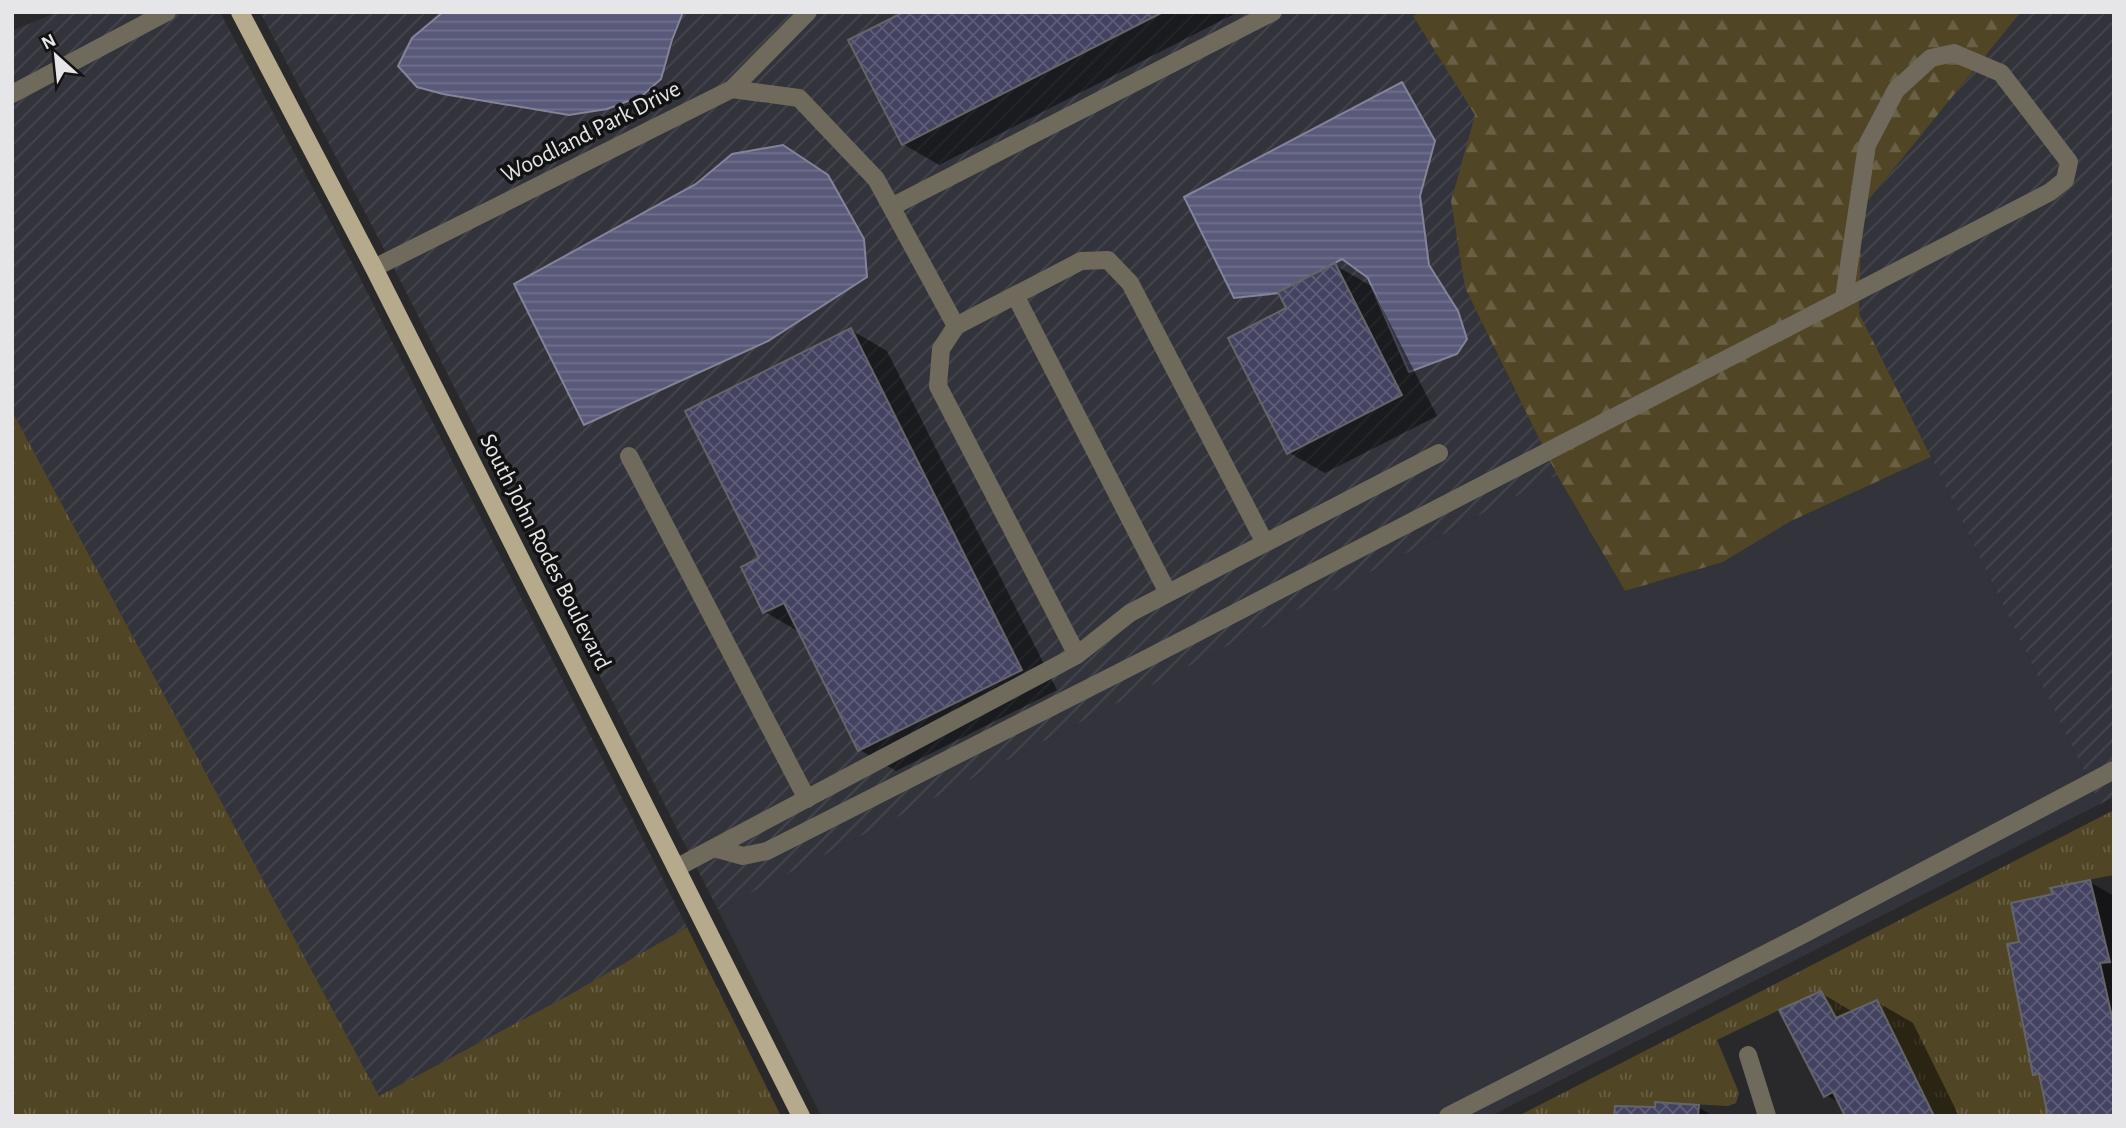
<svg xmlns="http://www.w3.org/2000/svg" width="2126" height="1128" font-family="'Alegreya Sans',sans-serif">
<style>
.built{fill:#32333b}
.industrial{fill:url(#industrial-furrows);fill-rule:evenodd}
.grass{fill:url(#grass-tufts)}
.forest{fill:url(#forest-firs)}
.water{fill:url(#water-rules);stroke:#83839a;stroke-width:2}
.shadow{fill:#0007}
.building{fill:url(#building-cross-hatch);stroke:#656569;stroke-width:2}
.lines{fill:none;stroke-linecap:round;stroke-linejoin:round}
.minor{stroke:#6f6a5b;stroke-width:18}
.major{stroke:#b5aa8c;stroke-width:18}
.labels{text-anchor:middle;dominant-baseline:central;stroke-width:7;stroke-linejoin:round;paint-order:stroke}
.street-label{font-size:24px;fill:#e6e6e8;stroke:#121213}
</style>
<defs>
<pattern id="industrial-furrows" width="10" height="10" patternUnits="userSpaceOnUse" patternTransform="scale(1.75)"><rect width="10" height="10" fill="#32333b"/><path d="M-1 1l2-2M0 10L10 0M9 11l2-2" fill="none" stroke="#46474e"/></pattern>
<pattern id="grass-tufts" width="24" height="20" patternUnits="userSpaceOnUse" patternTransform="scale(1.75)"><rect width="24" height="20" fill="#504525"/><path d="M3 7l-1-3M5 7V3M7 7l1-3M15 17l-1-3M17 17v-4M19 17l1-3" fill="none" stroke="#696045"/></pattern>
<pattern id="forest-firs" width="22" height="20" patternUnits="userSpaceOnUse" patternTransform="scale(1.75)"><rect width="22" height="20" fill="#504525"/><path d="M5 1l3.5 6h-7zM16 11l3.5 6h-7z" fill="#696045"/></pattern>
<pattern id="water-rules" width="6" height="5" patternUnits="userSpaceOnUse" patternTransform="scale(1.75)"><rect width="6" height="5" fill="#595979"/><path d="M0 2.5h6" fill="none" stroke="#71718c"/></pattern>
<pattern id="building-cross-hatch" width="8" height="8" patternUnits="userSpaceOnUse" patternTransform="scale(1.75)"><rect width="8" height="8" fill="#434361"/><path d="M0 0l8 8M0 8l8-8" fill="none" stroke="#5e5e78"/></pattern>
</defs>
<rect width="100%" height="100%" fill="#29292c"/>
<path class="built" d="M 1931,457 L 2100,804 L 1491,1116 L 821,1116 L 718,910 L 1557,475 L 1625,591 L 1723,562 L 1791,521 Z"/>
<path class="industrial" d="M 57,12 L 220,12 L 359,276 L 687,927 L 569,995 L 379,1096 L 12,411 L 12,31 Z
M 260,12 L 443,12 L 412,38 L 607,109 L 641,96 L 661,79 L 683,12 L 1420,12 L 1413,16 L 1476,115 L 1451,201 L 1465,288 L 1557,475 L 718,910 L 390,260 ZM 1435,141 L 1420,196 L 1429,265 L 1458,310 L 1409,371 L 1368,278 L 1341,259 L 1280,293 ZM 733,154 L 585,425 L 584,425 L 515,284 L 696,184 Z
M 2021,12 L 2114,12 L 2114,797 L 2100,804 L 1931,457 L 1859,313 L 1862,208 Z"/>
<path class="grass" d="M 12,411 L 379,1096 L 569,995 L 687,927 L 781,1116 L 12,1116 Z
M 2114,810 L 2114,875 L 2050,887 L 2053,894 L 2019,942 L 2007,944 L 2033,1075 L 2039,1074 L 2048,1116 L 1934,1116 L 1877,1000 L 1836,1018 L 1820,992 L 1779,1010 L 1717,1040 L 1739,1093 L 1736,1103 L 1728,1106 L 1656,1102 L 1655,1107 L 1614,1116 L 1518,1116 Z"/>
<path class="forest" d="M 1420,12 L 2021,12 L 1862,208 L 1859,313 L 1931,457 L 1791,521 L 1723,562 L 1625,591 L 1557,475 L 1465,288 L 1451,201 L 1475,115 L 1413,16 Z"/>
<path class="water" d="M 443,12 L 683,12 L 672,40 L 661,79 L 642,96 L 607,109 L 569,115 L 443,94 L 417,87 L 398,66 L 412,38 Z
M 1402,82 L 1435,141 L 1420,196 L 1429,265 L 1458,311 L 1467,339 L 1457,354 L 1409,372 L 1368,278 L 1342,259 L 1280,293 L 1234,298 L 1184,197 Z
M 783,145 L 828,175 L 864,239 L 867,277 L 768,341 L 584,425 L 514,284 L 696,184 L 732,154 Z"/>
<path class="shadow" d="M 907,12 L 1238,12 L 939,165 L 903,144 Z
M 1335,265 L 1371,286 L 1437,416 L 1325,473 L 1288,452 Z
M 851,330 L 887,351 L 1057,690 L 896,771 L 860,750 L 801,633 L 765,612 L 761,559 Z
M 2090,882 L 2114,896 L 2114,1116 L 2034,1074 L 2021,943 L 2055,896 Z
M 1821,993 L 1853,1012 L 1877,1002 L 1913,1023 L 1959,1116 L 1847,1116 L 1841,1104 L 1826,1095 Z
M 1698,1107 L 1713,1116 L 1616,1116 Z"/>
<path class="building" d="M 904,12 L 1163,12 L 902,145 L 848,40 Z
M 1335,263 L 1402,395 L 1287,454 L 1228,338 L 1286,308 L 1278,292 Z
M 851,328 L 1022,670 L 858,751 L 784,603 L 763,613 L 741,567 L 759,558 L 685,411 Z
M 2090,880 L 2110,962 L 2100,963 L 2114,1026 L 2114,1116 L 2048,1116 L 2039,1074 L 2033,1075 L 2007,944 L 2019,942 L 2011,903 L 2053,894 L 2050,888 Z
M 1821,991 L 1836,1018 L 1877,1000 L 1934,1116 L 1845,1116 L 1833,1092 L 1824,1097 L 1779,1010 Z
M 1655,1102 L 1699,1105 L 1698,1116 L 1614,1116 L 1615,1106 L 1655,1107 Z"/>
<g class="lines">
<path class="minor" d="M 732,89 L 799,98 L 876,179 L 956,326
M 12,94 L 167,12
M 891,207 L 1273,12
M 374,268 L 732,89 L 808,12
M 1015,295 L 1168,593
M 629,456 L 807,799
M 1077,655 L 938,386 L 941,349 L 956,326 L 1081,261 L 1108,260 L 1130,283 L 1265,543
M 714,848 L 743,856 L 767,851 L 1146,659 L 2050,192 L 2065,180 L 2069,162 L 2001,73 L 1954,53 L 1931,58 L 1896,90 L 1867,145 L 1844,298
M 676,868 L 1077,655 L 1130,613 L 1439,453
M 1748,1055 L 1767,1116
M 1448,1116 L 1802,935 L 2114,770"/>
<path class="major" d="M 240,12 L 374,268 L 801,1116"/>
</g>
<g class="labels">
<g class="street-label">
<text transform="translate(591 132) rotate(-27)">Woodland Park Drive</text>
<text transform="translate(545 552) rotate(63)">South John Rodes Boulevard</text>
</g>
</g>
<rect width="2126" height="1128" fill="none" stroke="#e6e6e8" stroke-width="28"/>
<g transform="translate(56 56) rotate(333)" stroke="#121213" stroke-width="5" paint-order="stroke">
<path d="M0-5L12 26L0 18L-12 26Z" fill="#e6e6e8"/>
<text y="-10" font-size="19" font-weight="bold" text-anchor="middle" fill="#e6e6e8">N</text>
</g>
</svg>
